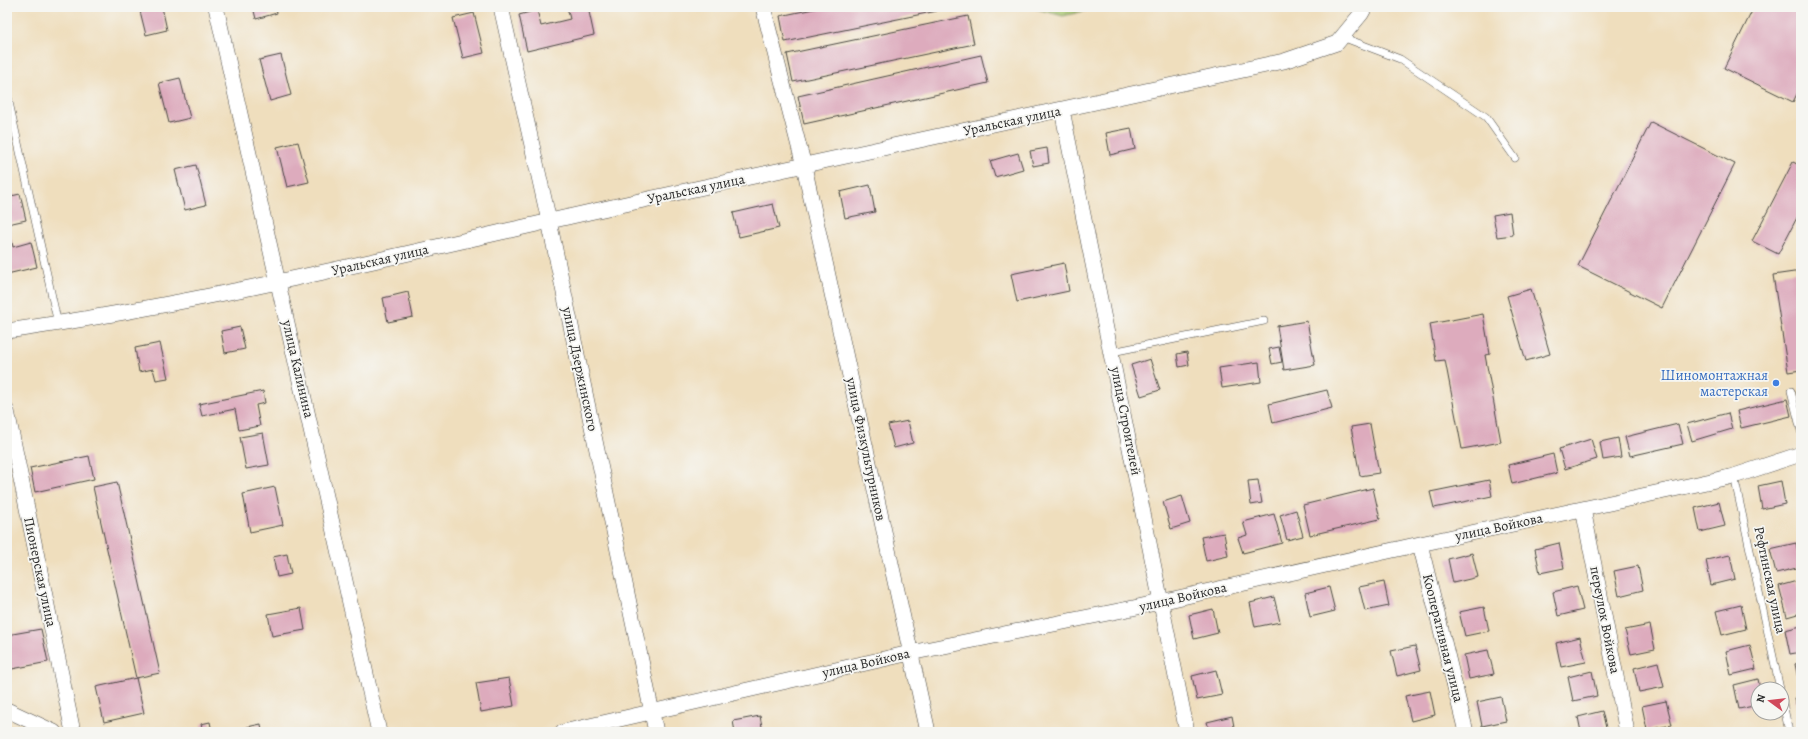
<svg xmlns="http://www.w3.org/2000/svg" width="1808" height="739" font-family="Alegreya,serif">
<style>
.garden{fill:url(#garden-furrows);stroke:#69784c}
.building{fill:#ddabbd}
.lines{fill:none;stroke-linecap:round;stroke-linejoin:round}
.lane-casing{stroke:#484641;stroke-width:8}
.street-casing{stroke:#484641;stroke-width:16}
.lane{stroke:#fff;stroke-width:7}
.street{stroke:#fff;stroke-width:15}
.shop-dot{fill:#3f7fe0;stroke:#f6f6f2;stroke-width:1.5}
.labels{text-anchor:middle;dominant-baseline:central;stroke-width:3.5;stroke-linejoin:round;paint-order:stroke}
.street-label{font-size:14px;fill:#2b2b2b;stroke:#f6f6f2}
.shop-label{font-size:14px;fill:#366cbe;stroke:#f6f6f2;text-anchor:end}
</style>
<defs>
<pattern id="garden-furrows" width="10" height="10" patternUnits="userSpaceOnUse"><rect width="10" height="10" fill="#a7c66e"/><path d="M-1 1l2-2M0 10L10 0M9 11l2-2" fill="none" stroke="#90aa5f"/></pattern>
</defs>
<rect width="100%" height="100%" fill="#f6f6f2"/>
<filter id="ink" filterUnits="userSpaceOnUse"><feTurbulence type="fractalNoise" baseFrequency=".025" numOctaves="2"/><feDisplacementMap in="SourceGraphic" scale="8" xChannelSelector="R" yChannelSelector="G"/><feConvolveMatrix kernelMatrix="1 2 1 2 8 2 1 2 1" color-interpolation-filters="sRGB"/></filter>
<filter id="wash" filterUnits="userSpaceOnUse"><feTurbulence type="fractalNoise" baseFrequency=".012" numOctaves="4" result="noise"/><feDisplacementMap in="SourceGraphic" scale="16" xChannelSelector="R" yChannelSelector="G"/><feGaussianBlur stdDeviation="0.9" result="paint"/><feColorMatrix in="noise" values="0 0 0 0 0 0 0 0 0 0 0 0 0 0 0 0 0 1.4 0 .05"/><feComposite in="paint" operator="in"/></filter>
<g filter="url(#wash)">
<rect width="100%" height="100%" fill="#efdebd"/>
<path class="garden" d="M 1029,7 L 1101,7 L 1063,16 Z"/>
<g id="blocks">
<path class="building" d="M 139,7 L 162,7 L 167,30 L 146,35 Z
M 253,7 L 275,7 L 277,13 L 256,19 Z
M 567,7 L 588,7 L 594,35 L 527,51 L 519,15 L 537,10 L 541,26 L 570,19 Z
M 823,7 L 936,7 L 937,11 L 785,42 L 780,16 Z
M 1754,7 L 1801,7 L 1801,86 L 1793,102 L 1724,68 Z
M 474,13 L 484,53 L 463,58 L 453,18 Z
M 968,16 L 974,44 L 793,82 L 787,54 Z
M 281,55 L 291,95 L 270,101 L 259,60 Z
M 981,55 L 988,83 L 804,124 L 798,96 Z
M 180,78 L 190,118 L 169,123 L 159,83 Z
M 1651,122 L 1735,164 L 1662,308 L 1578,266 Z
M 1131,128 L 1135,149 L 1110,155 L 1106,133 Z
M 298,142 L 309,182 L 287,187 L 277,147 Z
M 1047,148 L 1049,163 L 1033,166 L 1030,151 Z
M 1018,153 L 1023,169 L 995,177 L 990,161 Z
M 1793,162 L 1801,166 L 1801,210 L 1778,254 L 1752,241 Z
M 196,165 L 206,205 L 185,210 L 175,170 Z
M 870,185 L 875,212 L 845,218 L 840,192 Z
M 20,194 L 26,220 L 8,224 L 13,247 L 31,242 L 37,267 L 7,274 L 7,197 Z
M 773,204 L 779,228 L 739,237 L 733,213 Z
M 1510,212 L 1513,235 L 1497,237 L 1493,215 Z
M 1064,263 L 1069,291 L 1017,302 L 1011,274 Z
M 1801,271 L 1801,370 L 1788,372 L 1773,275 Z
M 1531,289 L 1550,354 L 1526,361 L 1507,296 Z
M 408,292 L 413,317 L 388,322 L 383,298 Z
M 1483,314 L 1490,354 L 1485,355 L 1501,442 L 1462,449 L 1445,360 L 1436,361 L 1430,324 Z
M 1307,321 L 1315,365 L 1284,370 L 1277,326 Z
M 240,327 L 245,349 L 225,353 L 221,331 Z
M 160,343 L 168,378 L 156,380 L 153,369 L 139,372 L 135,348 Z
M 1279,347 L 1282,362 L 1272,364 L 1269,349 Z
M 1187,352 L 1189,365 L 1179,367 L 1177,354 Z
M 1150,359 L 1160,390 L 1141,396 L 1131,365 Z
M 1259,362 L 1261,382 L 1222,388 L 1219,368 Z
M 1327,390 L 1332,408 L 1273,423 L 1269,404 Z
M 263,391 L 265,403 L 256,405 L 260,426 L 239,430 L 235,409 L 202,416 L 199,404 Z
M 1787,399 L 1791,416 L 1741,428 L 1737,411 Z
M 1728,413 L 1732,429 L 1692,441 L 1687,424 Z
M 908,421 L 913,443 L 894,448 L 888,425 Z
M 1370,424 L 1379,473 L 1360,476 L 1351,427 Z
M 1678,424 L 1683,444 L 1630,456 L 1625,437 Z
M 263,433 L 269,465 L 246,469 L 240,437 Z
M 1618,438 L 1621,457 L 1603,460 L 1600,442 Z
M 1591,439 L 1597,459 L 1565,469 L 1559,449 Z
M 1553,454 L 1557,473 L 1512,484 L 1508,465 Z
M 89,456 L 94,479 L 35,492 L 30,468 Z
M 1258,480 L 1262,503 L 1251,505 L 1248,481 Z
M 1489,480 L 1492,496 L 1434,508 L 1430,492 Z
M 1781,481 L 1785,504 L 1762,509 L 1758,486 Z
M 117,482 L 160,673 L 136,678 L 93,487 Z
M 275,487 L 283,525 L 250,532 L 243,494 Z
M 1373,488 L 1380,519 L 1310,535 L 1303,505 Z
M 1182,496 L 1190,523 L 1171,529 L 1163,502 Z
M 1719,502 L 1725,526 L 1700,532 L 1695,508 Z
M 1296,510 L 1303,536 L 1287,540 L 1280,515 Z
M 1274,514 L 1282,543 L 1243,553 L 1238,538 L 1247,535 L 1243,522 Z
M 1224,533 L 1228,556 L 1206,561 L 1201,537 Z
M 1559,543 L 1564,568 L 1540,573 L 1535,549 Z
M 1796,543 L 1801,567 L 1776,573 L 1770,549 Z
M 1472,553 L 1478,577 L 1453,583 L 1448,559 Z
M 287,554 L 291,574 L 277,577 L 273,557 Z
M 1730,555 L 1735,579 L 1711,585 L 1706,560 Z
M 1638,566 L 1643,590 L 1619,596 L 1614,571 Z
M 1797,581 L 1801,594 L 1801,613 L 1787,617 L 1779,586 Z
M 1384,582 L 1389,606 L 1365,611 L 1359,587 Z
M 1577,586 L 1583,610 L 1558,616 L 1553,592 Z
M 1329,587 L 1335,611 L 1310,617 L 1305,593 Z
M 1274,597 L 1280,622 L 1255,627 L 1250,603 Z
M 1741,605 L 1746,629 L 1722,635 L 1716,611 Z
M 1484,607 L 1489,631 L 1465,636 L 1459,612 Z
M 301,608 L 305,630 L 272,636 L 268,614 Z
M 1213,609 L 1218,633 L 1194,639 L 1189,615 Z
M 1650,625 L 1655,649 L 1631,654 L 1625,630 Z
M 1801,626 L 1801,652 L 1790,654 L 1785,630 Z
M 41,629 L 48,662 L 7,670 L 7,635 Z
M 1580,637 L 1586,662 L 1561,667 L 1556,643 Z
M 1750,645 L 1756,669 L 1731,675 L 1726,651 Z
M 1415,646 L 1421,670 L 1397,676 L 1391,651 Z
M 1488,650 L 1494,674 L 1469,679 L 1464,655 Z
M 1658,662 L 1664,687 L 1639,692 L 1634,668 Z
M 1801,662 L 1801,682 L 1799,683 L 1795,664 Z
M 1216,670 L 1222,695 L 1197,700 L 1192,676 Z
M 1592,671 L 1597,696 L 1573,701 L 1568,677 Z
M 136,678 L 144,713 L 104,722 L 96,687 Z
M 509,678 L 514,706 L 481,712 L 476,683 Z
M 1758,679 L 1760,689 L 1758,689 L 1758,705 L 1739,709 L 1734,685 Z
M 1430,691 L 1435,715 L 1411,721 L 1405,696 Z
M 1501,697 L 1506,721 L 1482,726 L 1477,702 Z
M 1801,697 L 1801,720 L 1800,720 L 1795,699 Z
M 1666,701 L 1672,725 L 1647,730 L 1642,706 Z
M 1602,711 L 1607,732 L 1581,732 L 1578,717 Z
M 760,716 L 763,732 L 735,732 L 733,721 Z
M 1232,716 L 1235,732 L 1210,732 L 1207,722 Z
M 210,722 L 212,732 L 203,732 L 201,724 Z
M 261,724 L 262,732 L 247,732 L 247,727 Z"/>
</g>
</g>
<g filter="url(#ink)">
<use href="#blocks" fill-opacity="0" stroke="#484641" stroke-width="1"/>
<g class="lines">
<g class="lane-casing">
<path id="lane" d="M 1342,37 L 1400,59 L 1486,117 L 1515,158
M 7,93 L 58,324
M 1112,352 L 1264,321
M 1791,391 L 1801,431
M 1734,476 L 1780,689
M 1782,698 L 1789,732"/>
</g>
<g class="street-casing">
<path id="street" d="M 216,7 L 379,732
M 501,7 L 549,221 L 656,732
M 763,7 L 804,166 L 928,732
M 1062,110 L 1187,732
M 7,331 C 217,301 423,249 630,203 C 848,155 1066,109 1284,61 L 1337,43 L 1361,14 L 1365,7
M 7,411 L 73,732
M 1583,509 L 1627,732
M 1420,544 L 1466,732
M 7,710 L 54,732
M 563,732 L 910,653 L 1133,608 L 1420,544 L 1734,476 L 1801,454"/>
</g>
<use href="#lane" class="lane"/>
<use href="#street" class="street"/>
</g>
</g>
<circle class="shop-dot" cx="1776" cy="383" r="4"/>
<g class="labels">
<g class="street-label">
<text transform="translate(1012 121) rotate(-12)">Уральская улица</text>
<text transform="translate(696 189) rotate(-12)">Уральская улица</text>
<text transform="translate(380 260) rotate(-13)">Уральская улица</text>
<text transform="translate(298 369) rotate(77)">улица Калинина</text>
<text transform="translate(580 369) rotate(78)">улица Дзержинского</text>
<text transform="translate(1126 421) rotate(79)">улица Строителей</text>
<text transform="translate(866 449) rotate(78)">улица Физкультурников</text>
<text transform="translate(1499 527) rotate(-12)">улица Войкова</text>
<text transform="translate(40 572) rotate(78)">Пионерская улица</text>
<text transform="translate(1770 580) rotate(78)">Рефтинская улица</text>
<text transform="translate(1183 597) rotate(-13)">улица Войкова</text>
<text transform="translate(1605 620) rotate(79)">переулок Войкова</text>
<text transform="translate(1443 638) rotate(76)">Кооперативная улица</text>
<text transform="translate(866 663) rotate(-13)">улица Войкова</text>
</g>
<g class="shop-label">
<text x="1768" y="375">Шиномонтажная<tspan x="1768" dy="16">мастерская</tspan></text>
</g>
</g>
<rect width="1808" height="739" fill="none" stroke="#f6f6f2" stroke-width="24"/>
<g transform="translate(1770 701) rotate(285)"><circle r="19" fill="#f6f6f2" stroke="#a5a5a2"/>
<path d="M0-3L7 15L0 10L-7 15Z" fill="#d1495b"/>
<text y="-6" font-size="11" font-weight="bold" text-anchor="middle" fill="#2b2b2b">N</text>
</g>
</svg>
